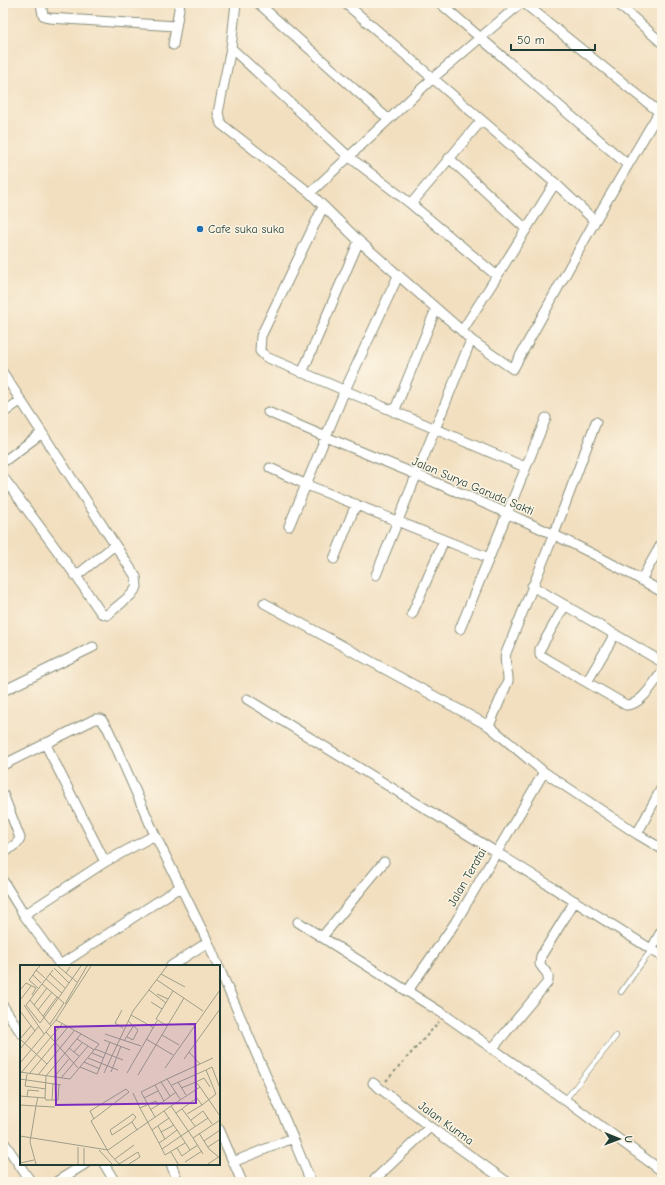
<svg xmlns="http://www.w3.org/2000/svg" width="665" height="1185" font-family="'Comic Neue',sans-serif">
<style>
.lines{fill:none;stroke-linecap:round;stroke-linejoin:round}
.service-casing{stroke:#888e7a;stroke-width:6}
.minor-casing{stroke:#888e7a;stroke-width:11}
.path{stroke:#888e7a;stroke-width:2;stroke-dasharray:3 3;stroke-linecap:butt}
.service{stroke:#fff;stroke-width:4.5}
.minor{stroke:#fff;stroke-width:9}
.poi-dot{fill:#1f6fb2;stroke:#fcf5e5;stroke-width:1.5}
.labels{text-anchor:middle;dominant-baseline:central;stroke-width:3;stroke-linejoin:round;paint-order:stroke}
.poi-label{font-size:12px;fill:#1f3d34;stroke:#fcf5e5;text-anchor:start}
.street-label{font-size:12px;fill:#1f3d34;stroke:#fcf5e5}
.inset-road{fill:none;stroke:#9e9e88;stroke-width:1}
.view{fill:#7b2cbf;fill-opacity:0.15;stroke:#7b2cbf;stroke-width:2}
.inset-edge{fill:none;stroke:#1f3d34;stroke-width:2}
</style>
<rect width="100%" height="100%" fill="#fcf5e5"/>
<filter id="ink" filterUnits="userSpaceOnUse"><feTurbulence type="fractalNoise" baseFrequency=".025" numOctaves="2"/><feDisplacementMap in="SourceGraphic" scale="8" xChannelSelector="R" yChannelSelector="G"/><feConvolveMatrix kernelMatrix="1 2 1 2 8 2 1 2 1" color-interpolation-filters="sRGB"/></filter>
<filter id="wash" filterUnits="userSpaceOnUse"><feTurbulence type="fractalNoise" baseFrequency=".012" numOctaves="4" result="noise"/><feDisplacementMap in="SourceGraphic" scale="16" xChannelSelector="R" yChannelSelector="G"/><feGaussianBlur stdDeviation="0.9" result="paint"/><feColorMatrix in="noise" values="0 0 0 0 0 0 0 0 0 0 0 0 0 0 0 0 0 1.4 0 .05"/><feComposite in="paint" operator="in"/></filter>
<g filter="url(#wash)">
<rect width="100%" height="100%" fill="#f2dfc0"/>
</g>
<g filter="url(#ink)">
<g class="lines">
<g class="service-casing">
<path id="service" d="M 621,992 L 651,950
M 565,1100 L 616,1036"/>
</g>
<g class="minor-casing">
<path id="minor" d="M 41,3 L 43,15 L 49,18 L 176,26
M 258,3 L 388,119
M 345,3 L 555,183 L 595,221
M 440,3 L 628,165
M 524,3 L 659,112
M 617,3 L 662,43
M 173,45 L 180,3
M 231,48 L 348,156 L 411,204 L 497,276 L 462,331 L 359,241 L 310,193 L 221,124 L 218,113 L 231,48 L 236,3
M 449,158 L 525,228
M 310,193 L 433,78 L 521,3
M 411,204 L 481,121
M 323,207 L 261,336 L 260,351 L 266,357 L 525,467
M 497,276 L 555,183
M 462,331 L 471,340 L 513,369 L 595,221 L 662,107
M 3,373 L 136,577 L 137,587 L 131,595 L 107,615 L 101,613 L 76,576 L 3,477
M 302,373 L 359,241
M 268,412 C 401,471 538,518 662,592
M 394,412 L 436,309
M 3,413 L 21,400
M 3,462 L 42,433
M 270,468 L 307,485 L 489,558
M 289,526 L 345,390 L 398,276
M 334,559 L 356,504
M 376,575 L 471,340
M 76,576 L 115,545
M 641,580 L 662,543
M 532,586 L 662,662
M 264,603 L 489,726 L 544,772 L 637,834 L 662,849
M 565,605 L 540,649 L 540,655 L 626,705 C 641,706 654,682 662,672
M 412,614 L 444,540
M 460,629 L 546,418
M 587,682 L 615,634
M 3,691 L 93,647
M 247,699 L 496,852 L 662,956
M 489,726 L 508,681 C 509,671 503,664 506,653 L 554,534 L 596,422
M 45,743 L 105,862
M 3,765 L 95,719 L 101,719 L 108,729 L 155,835 L 208,942
M 3,794 L 20,838 L 17,843 L 3,854
M 637,834 L 662,787
M 3,881 L 24,915 L 105,862 L 155,835
M 24,915 L 61,966
M 298,922 L 445,1015 L 565,1100 L 662,1171
M 322,937 L 384,862
M 651,950 L 662,930
M 60,965 L 180,887
M 171,966 L 208,942 L 218,966
M 219,968 L 293,1138 L 311,1182
M 407,992 L 455,923 L 544,772
M 3,1006 L 21,1033
M 492,1049 L 547,983 C 551,973 544,972 540,964 L 541,956 L 575,901
M 373,1083 L 430,1127 L 507,1182
M 219,1129 L 242,1182
M 3,1141 L 31,1182
M 233,1162 L 293,1138
M 104,1164 L 115,1182
M 171,1164 L 178,1182
M 56,1182 L 85,1164
M 372,1182 L 430,1127"/>
</g>
<path class="path" d="M 386,1081 L 439,1022"/>
<use href="#service" class="service"/>
<use href="#minor" class="minor"/>
</g>
</g>
<circle class="poi-dot" cx="200" cy="229" r="4"/>
<g class="labels">
<g class="poi-label">
<text x="208" y="229">Cafe suka suka</text>
</g>
<g class="street-label">
<text transform="translate(473 486) rotate(23)">Jalan Surya Garuda Sakti</text>
<text transform="translate(467 877) rotate(-60)">Jalan Teratai</text>
<text transform="translate(446 1123) rotate(36)">Jalan Kurma</text>
</g>
</g>
<g transform="translate(20 965)">
<rect width="200" height="200" fill="#f2dfc0"/>
<path class="inset-road" d="M 20,1 L 16,5 L 25,13M 38,1 L 46,8 L 50,2M 34,3 L 49,18M 16,5 L 13,10 L 21,18M 46,8 L 57,17M 30,9 L 45,23M 141,9 L 165,22M 13,10 L 9,15 L 18,23M 26,14 L 42,28 L 61,1M 137,15 L 183,46M 22,19 L 33,5M 0,25 L 6,18 L 16,23 L 12,30M 129,25 L 146,38M 137,29 L 148,34M 1,34 L 11,21M 10,35 L 6,40 L 20,58 L 42,28M 131,37 L 142,44M 45,39 L 67,1M 4,40 L 24,69M 14,40 L 27,23M 18,45 L 32,27M 102,45 L 95,58 L 103,63M 0,46 L 15,66M 111,50 L 134,63M 23,51 L 37,32M 36,55 L 79,79 L 74,85M 30,59 L 44,38 L 22,19 L 10,35 L 31,61M 147,61 L 136,54 L 153,26M 26,67 L 58,103M 85,69 L 121,81M 142,70 L 159,80M 107,72 L 113,75 L 118,65 L 108,56M 0,74 L 27,99M 0,74 L 11,61M 57,74 L 68,81M 126,74 L 153,90M 84,75 L 110,85M 104,76 L 114,60M 49,83 L 59,91M 0,84 L 19,61M 75,84 L 103,95M 54,87 L 62,78M 169,87 L 180,99M 72,88 L 84,93M 68,93 L 98,105M 164,94 L 200,44M 64,97 L 80,104M 0,98 L 36,55 L 71,1M 60,102 L 77,109 L 90,77M 145,103 L 200,25M 186,105 L 192,102 L 200,123M 0,107 L 50,114 L 74,85 L 68,81 L 41,113M 91,107 L 101,81M 1,108 L 42,59M 84,108 L 113,46 L 147,1M 107,108 L 137,56M 7,109 L 5,121 L 26,124M 9,109 L 48,62M 18,110 L 54,66M 118,110 L 164,33M 34,112 L 49,94M 0,114 L 41,120M 141,117 L 150,131M 158,117 L 166,130M 176,117 L 184,113 L 190,122M 135,120 L 144,136 L 138,140M 152,120 L 186,105 L 196,129 L 182,140 L 177,133 L 156,148M 161,123 L 176,117 L 180,122M 113,128 L 120,143M 0,131 L 25,133 L 26,111 L 61,69M 7,132 L 8,125 L 19,126M 25,133 L 26,135 L 38,135 L 39,119M 124,133 L 138,126M 160,134 L 147,114 L 193,93M 32,135 L 33,118M 144,136 L 156,127M 0,140 L 16,141 L 18,132M 151,141 L 180,122 L 200,151M 162,144 L 175,161M 130,145 L 138,140 L 136,136 L 120,143 L 139,178 L 145,174 L 138,161M 144,146 L 161,171 L 188,153M 167,149 L 182,140M 135,152 L 121,127 L 147,114M 74,154 L 70,146 L 106,124 L 109,127 L 71,156 L 89,188 L 99,199M 171,155 L 183,146 L 192,159M 112,157 L 116,152 L 113,149 L 90,165 L 92,170 L 112,157 L 117,165M 132,165 L 149,153M 141,167 L 154,160M 179,168 L 189,184 L 200,193M 0,171 L 88,185 L 151,141 L 173,173 L 200,155M 173,173 L 183,189M 145,174 L 157,165M 184,176 L 200,165M 139,178 L 142,184 L 161,171 L 170,185 L 178,180M 58,182 L 58,199M 188,182 L 200,174M 64,183 L 64,199M 157,183 L 162,191 L 170,185M 142,184 L 145,190 L 165,178M 79,185 L 92,199M 151,187 L 158,199M 95,194 L 114,180M 165,197 L 182,186M 0,198 L 14,195M 16,199 L 10,177 L 16,141 L 35,142M 99,199 L 118,187 L 120,192 L 109,199M 188,199 L 200,191"/>
<path class="view" d="M 175,59 L 176,138 L 36,140 L 35,62 Z"/>
<rect width="200" height="200" class="inset-edge"/>
</g>
<rect width="665" height="1185" fill="none" stroke="#fcf5e5" stroke-width="16"/>
<g transform="translate(619 1139) rotate(91)" stroke="#fcf5e5" stroke-width="3" paint-order="stroke">
<path d="M0-3L7 15L0 10L-7 15Z" fill="#1f3d34"/>
<text y="-6" font-size="11" font-weight="bold" text-anchor="middle" fill="#1f3d34">U</text>
</g>
<path d="M511 44v6h84v-6" fill="none" stroke="#1f3d34" stroke-width="2"/>
<text x="517" y="44" font-size="12" fill="#1f3d34" stroke="#fcf5e5" stroke-width="3" paint-order="stroke">50 m</text>
</svg>
